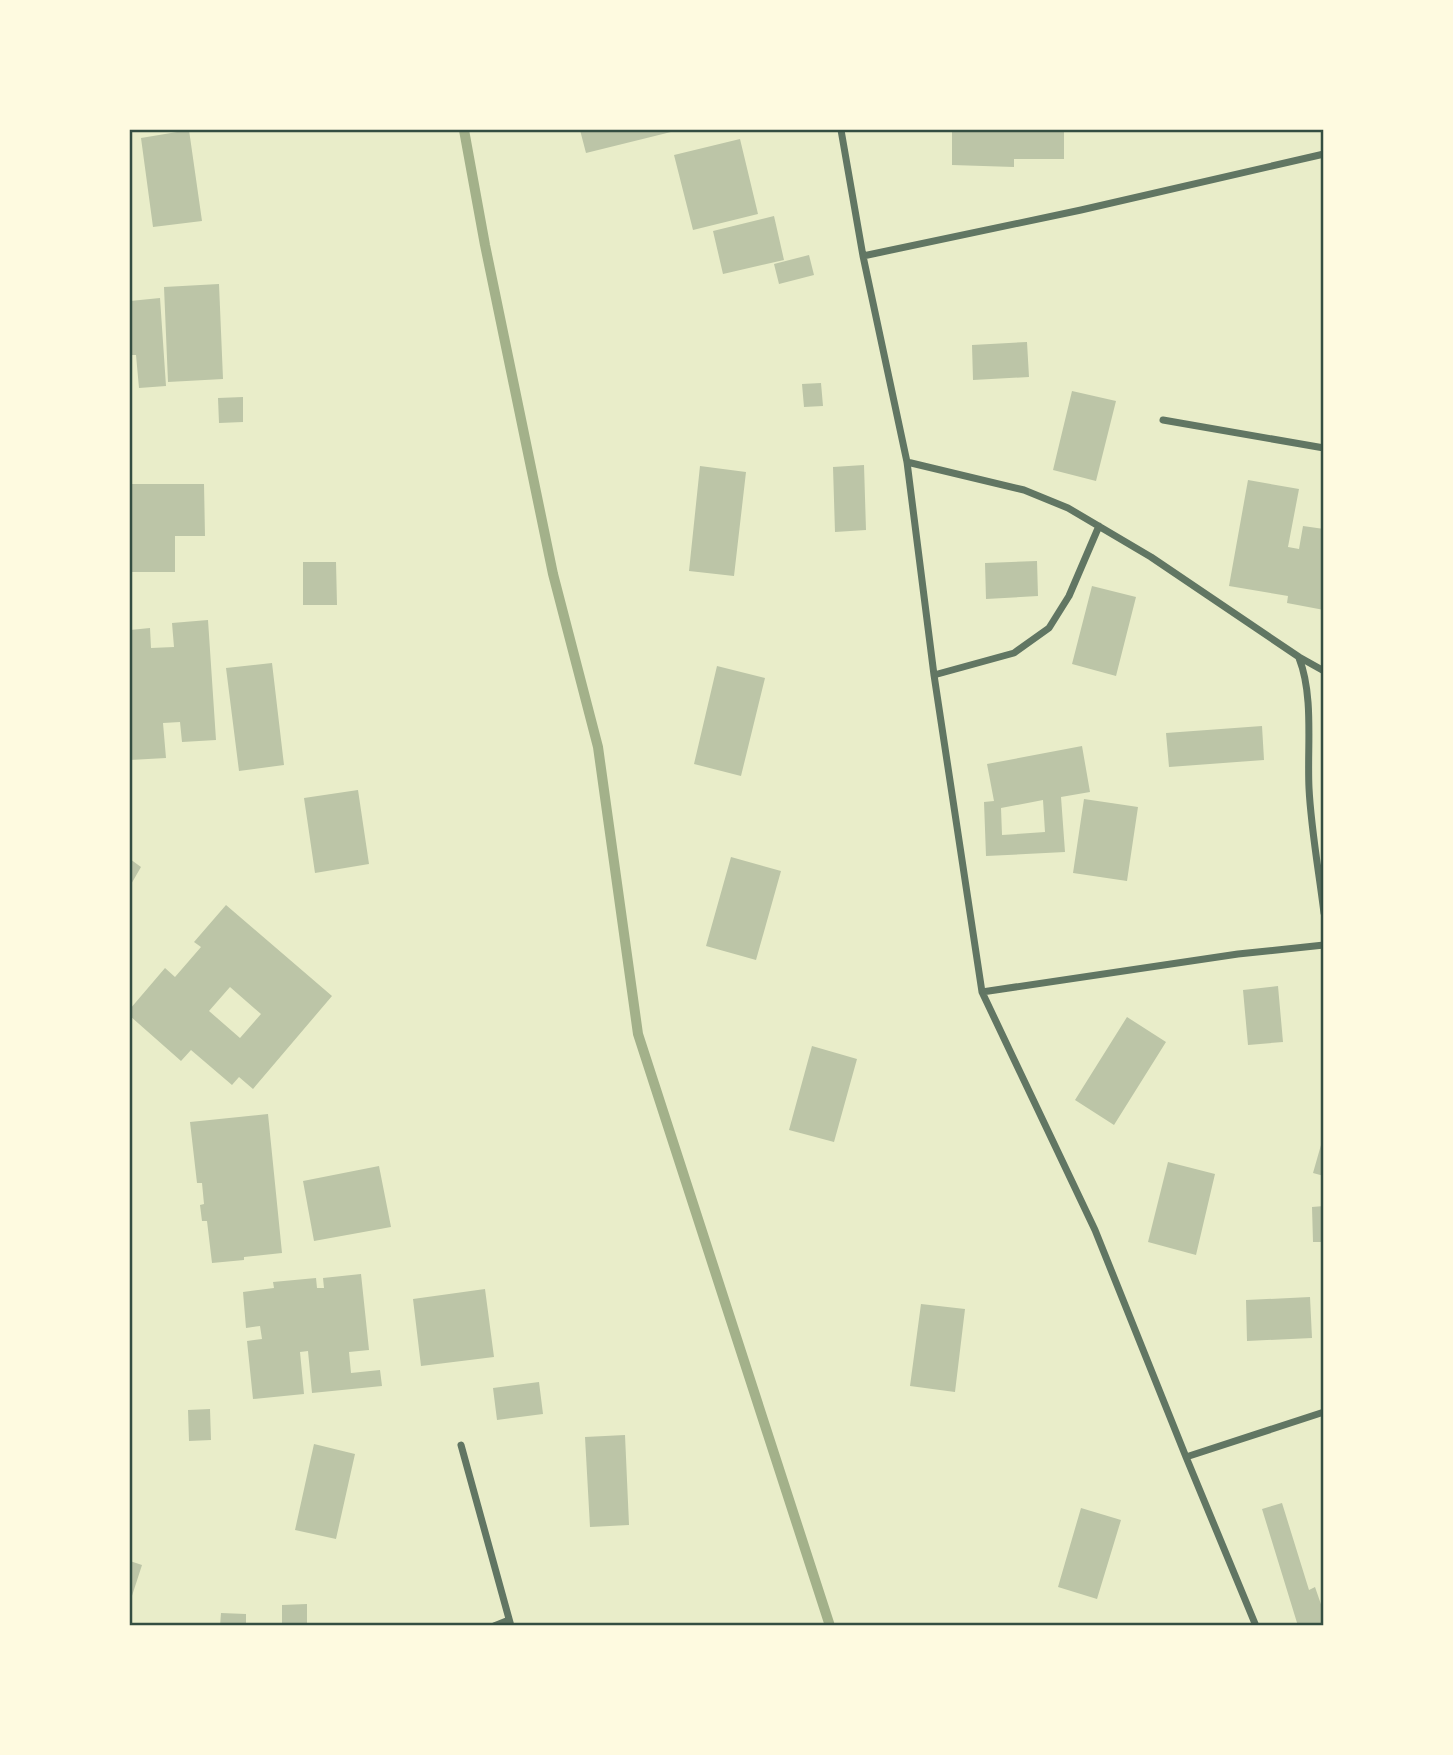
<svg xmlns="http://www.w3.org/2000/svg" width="1453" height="1755" font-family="'PT Sans Narrow',sans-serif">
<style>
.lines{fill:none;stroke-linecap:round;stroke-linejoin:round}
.stream{stroke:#a3b18a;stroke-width:10}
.building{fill:#bcc5a7;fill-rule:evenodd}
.minor{stroke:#617663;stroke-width:7}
.neatline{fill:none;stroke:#344e41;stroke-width:2.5}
</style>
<rect width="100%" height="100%" fill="#e9edc9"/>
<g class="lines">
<path class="stream" d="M 464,130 L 485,245 L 553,574 L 598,747 L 638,1034 L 830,1626"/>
</g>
<path class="building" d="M 189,130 L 202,221 L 153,227 L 141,138 Z
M 580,130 L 670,130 L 671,132 L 586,153 Z
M 952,130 L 1064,130 L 1064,159 L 1014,159 L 1014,167 L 952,165 Z
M 740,139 L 758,214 L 693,230 L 674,155 Z
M 774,216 L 784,260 L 723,274 L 713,231 Z
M 809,255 L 814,275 L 779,284 L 774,264 Z
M 219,284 L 223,379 L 168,382 L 164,287 Z
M 160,298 L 166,386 L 139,388 L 136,355 L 130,355 L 130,301 Z
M 1027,342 L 1029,377 L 973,380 L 972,345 Z
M 821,383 L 823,406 L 804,407 L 802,384 Z
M 1072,391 L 1116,401 L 1096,481 L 1053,470 Z
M 243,397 L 243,422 L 219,423 L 218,398 Z
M 864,465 L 866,530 L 835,532 L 833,467 Z
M 700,466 L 746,472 L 734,576 L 689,571 Z
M 1248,480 L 1299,489 L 1288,547 L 1299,549 L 1303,526 L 1324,529 L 1324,610 L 1287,603 L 1288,596 L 1229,586 Z
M 130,484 L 204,484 L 205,536 L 175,536 L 175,572 L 130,572 Z
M 1037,561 L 1038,596 L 986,599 L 985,563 Z
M 303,562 L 336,562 L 337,605 L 303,605 Z
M 1092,586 L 1136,597 L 1116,676 L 1072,664 Z
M 208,620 L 216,740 L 182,742 L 180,722 L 163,723 L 166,758 L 130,760 L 130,630 L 150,628 L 151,648 L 174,647 L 172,623 Z
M 272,663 L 284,765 L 239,771 L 226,668 Z
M 717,666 L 765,678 L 741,776 L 694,764 Z
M 1262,726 L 1264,760 L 1169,767 L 1166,733 Z
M 1082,746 L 1090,792 L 1061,797 L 1065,852 L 986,856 L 984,802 L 994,801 L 987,764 ZM 1043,800 L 1045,832 L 1002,835 L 1001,808 Z
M 358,790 L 369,864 L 315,873 L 304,798 Z
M 1084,799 L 1138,807 L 1127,881 L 1073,873 Z
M 731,857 L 781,871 L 756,960 L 706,946 Z
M 130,859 L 141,867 L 130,886 Z
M 226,905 L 332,996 L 253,1089 L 239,1077 L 232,1085 L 191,1050 L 181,1061 L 130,1016 L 130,1009 L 165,968 L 175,977 L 201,947 L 194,942 ZM 230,987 L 261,1014 L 240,1038 L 209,1011 Z
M 1278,986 L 1283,1042 L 1248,1045 L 1243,990 Z
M 1127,1017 L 1166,1042 L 1114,1125 L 1075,1100 Z
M 812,1046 L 857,1059 L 834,1142 L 789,1130 Z
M 268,1114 L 282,1253 L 244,1257 L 244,1260 L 212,1263 L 207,1221 L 202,1221 L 200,1205 L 204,1204 L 202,1183 L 197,1183 L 190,1122 Z
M 1323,1138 L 1324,1138 L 1324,1176 L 1313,1173 Z
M 1168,1162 L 1215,1174 L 1196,1255 L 1148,1242 Z
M 379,1166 L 391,1227 L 314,1241 L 303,1181 Z
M 1324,1206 L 1324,1242 L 1313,1242 L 1312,1207 Z
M 361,1274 L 369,1350 L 349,1352 L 351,1373 L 380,1370 L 382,1386 L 312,1393 L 308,1351 L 300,1352 L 304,1394 L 253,1399 L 247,1341 L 262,1339 L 260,1326 L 246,1328 L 243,1292 L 274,1288 L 273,1282 L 316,1278 L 317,1288 L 324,1288 L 323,1278 Z
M 485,1289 L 494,1357 L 421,1366 L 413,1299 Z
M 1310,1297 L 1312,1338 L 1247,1341 L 1246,1300 Z
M 921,1304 L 965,1309 L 955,1392 L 910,1386 Z
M 539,1382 L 543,1414 L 497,1420 L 493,1388 Z
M 210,1409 L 211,1440 L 189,1441 L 188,1410 Z
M 625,1435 L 629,1525 L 590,1527 L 585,1437 Z
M 314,1444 L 355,1454 L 336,1539 L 295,1530 Z
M 1282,1503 L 1309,1590 L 1315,1587 L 1324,1613 L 1324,1626 L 1298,1626 L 1262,1509 Z
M 1081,1508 L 1121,1520 L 1097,1599 L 1058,1587 Z
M 130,1561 L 142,1565 L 130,1602 Z
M 307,1604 L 307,1626 L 282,1626 L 282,1605 Z
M 221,1613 L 246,1614 L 246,1626 L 220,1626 Z"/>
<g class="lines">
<path class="minor" d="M 841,130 L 863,256 L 907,462 L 934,675 L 982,992 L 1095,1230 L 1186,1457 L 1256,1626
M 863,256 L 1081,210 L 1324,154
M 1163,420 L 1324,448
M 907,462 L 1024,490 L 1068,508 L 1151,557 L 1299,657 L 1324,671
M 1299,658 C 1314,696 1307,747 1309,788 C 1311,829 1319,872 1324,913
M 934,675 L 1014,653 L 1049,628 L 1069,596 L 1099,526
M 982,992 L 1238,954 L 1324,945
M 461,1445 L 511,1626
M 1186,1457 L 1324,1412
M 494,1626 L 509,1620"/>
</g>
<rect width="1453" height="1755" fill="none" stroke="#fefae0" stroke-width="262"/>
<rect x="131" y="131" width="1191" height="1493" class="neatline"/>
</svg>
